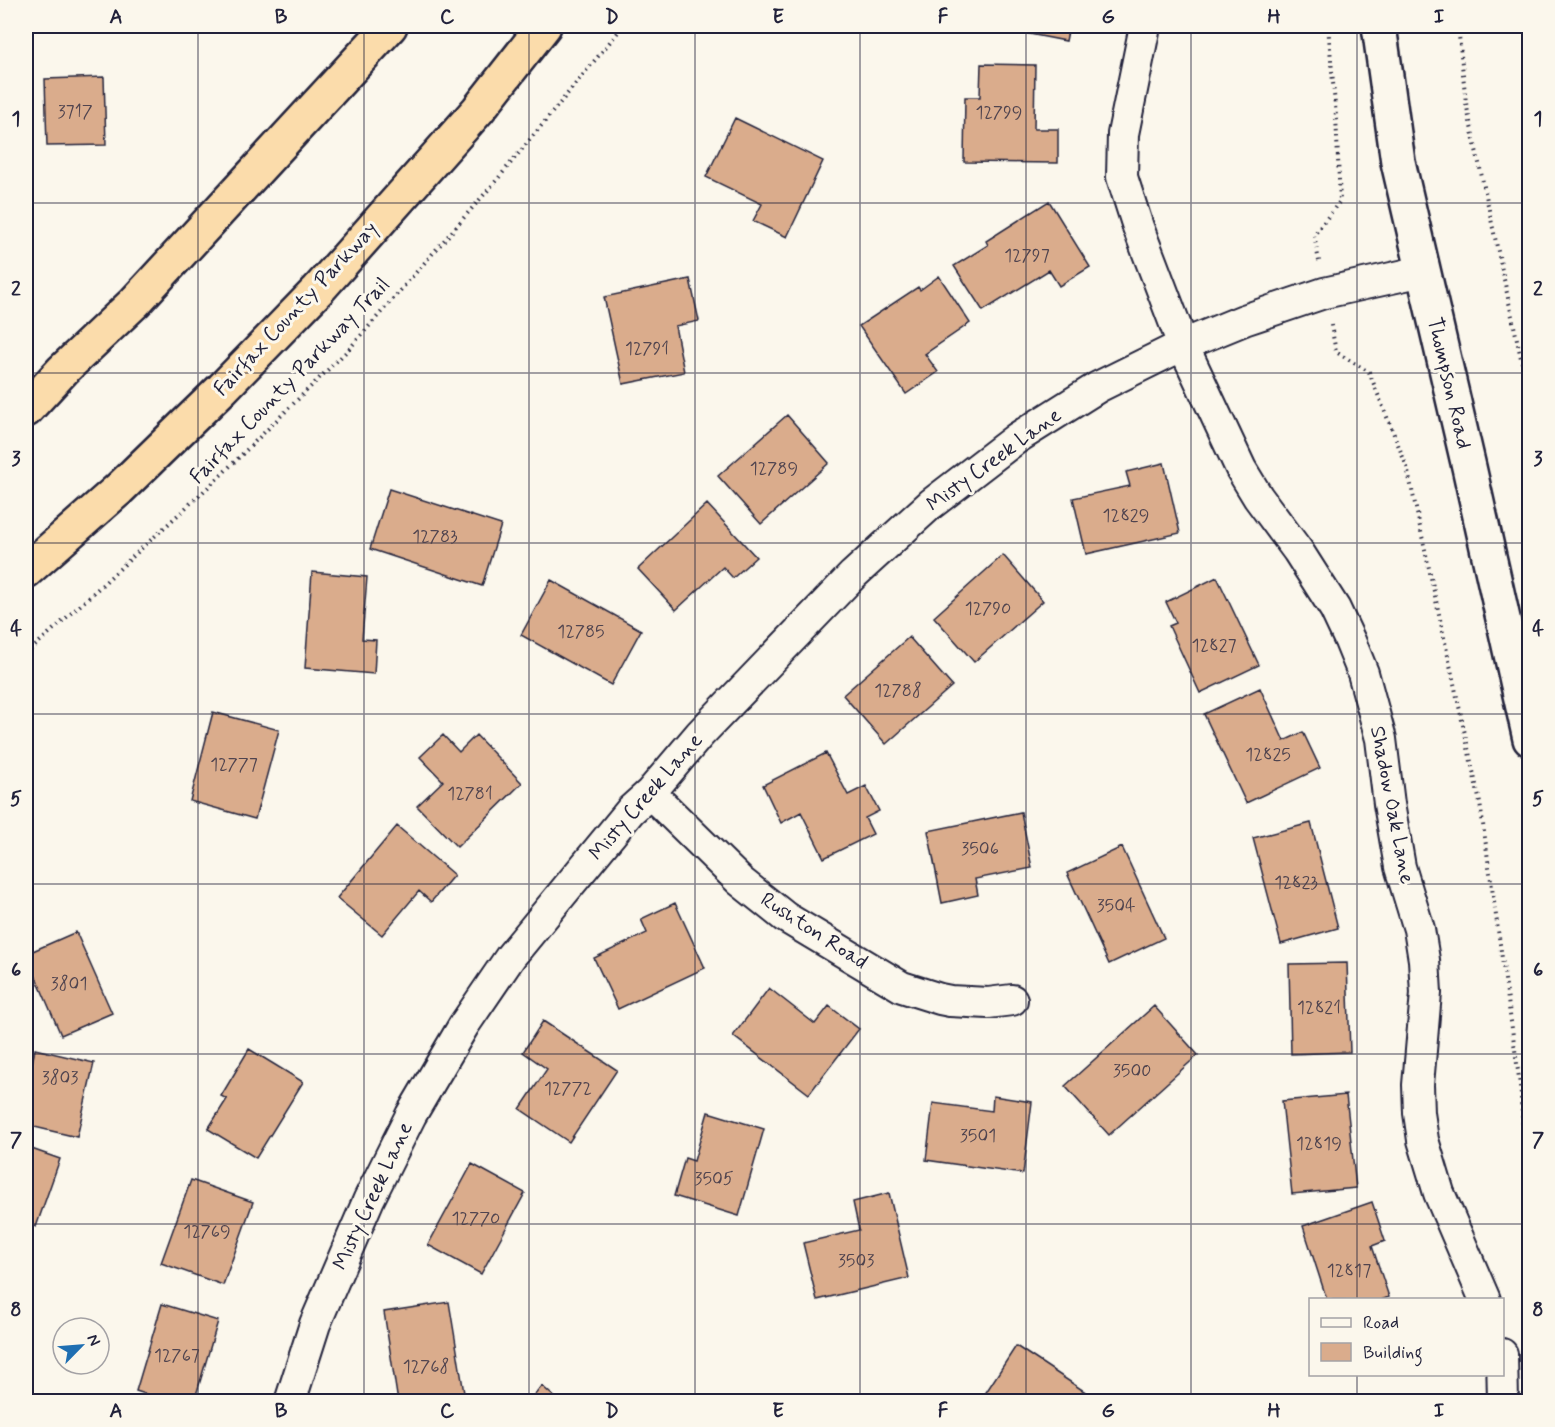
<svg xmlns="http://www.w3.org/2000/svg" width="1555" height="1427" font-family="Mynerve,sans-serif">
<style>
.building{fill:#daac8c;stroke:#22223b;stroke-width:1.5}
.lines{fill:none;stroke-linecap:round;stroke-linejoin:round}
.minor-casing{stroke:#22223b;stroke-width:34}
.tertiary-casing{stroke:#22223b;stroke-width:38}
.trunk-casing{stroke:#22223b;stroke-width:38}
.path{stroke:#22223b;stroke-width:4;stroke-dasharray:1.5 4.5;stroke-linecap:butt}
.minor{stroke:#fbf7ec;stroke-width:30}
.tertiary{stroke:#fbf7ec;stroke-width:33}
.trunk{stroke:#fbdcab;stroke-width:33}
.grid{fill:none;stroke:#22223b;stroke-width:1.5;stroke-opacity:0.55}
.labels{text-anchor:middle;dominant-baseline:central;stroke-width:6;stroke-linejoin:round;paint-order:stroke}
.number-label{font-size:18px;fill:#50444f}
.street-label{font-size:21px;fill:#22223b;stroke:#fbf7ec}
.neatline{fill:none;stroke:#22223b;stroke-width:2}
.grid-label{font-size:20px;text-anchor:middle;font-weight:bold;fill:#22223b}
</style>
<rect width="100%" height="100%" fill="#fbf7ec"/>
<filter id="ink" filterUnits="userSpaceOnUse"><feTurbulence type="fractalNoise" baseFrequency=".0167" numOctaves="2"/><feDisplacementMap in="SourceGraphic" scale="12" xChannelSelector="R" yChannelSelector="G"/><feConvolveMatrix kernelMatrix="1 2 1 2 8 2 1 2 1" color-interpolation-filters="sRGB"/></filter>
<g filter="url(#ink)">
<path class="building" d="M 994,26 L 1069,26 L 1066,41 L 993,27 Z
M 981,64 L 1035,65 L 1034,129 L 1058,129 L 1058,163 L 964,162 L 965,97 L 980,97 Z
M 104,77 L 106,145 L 47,146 L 45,79 Z
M 735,118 L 823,161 L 787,237 L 753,221 L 762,204 L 706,177 Z
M 1049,201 L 1090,267 L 1059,286 L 1049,270 L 983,311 L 954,266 L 988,245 L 986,241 Z
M 939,276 L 970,323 L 925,354 L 938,372 L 906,394 L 859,326 L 918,287 L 920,290 Z
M 690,279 L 699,321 L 675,326 L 684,372 L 623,384 L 604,297 Z
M 787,415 L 829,463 L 761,524 L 718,476 Z
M 1164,463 L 1180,533 L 1086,554 L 1073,498 L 1130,486 L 1126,472 Z
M 389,489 L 501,525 L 482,586 L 370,549 Z
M 707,504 L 756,557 L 733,578 L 723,567 L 676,610 L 638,569 Z
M 1003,555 L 1043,601 L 974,662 L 934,617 Z
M 312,572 L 367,577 L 362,639 L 376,640 L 374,674 L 305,668 Z
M 1217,577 L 1259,665 L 1200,693 L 1169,626 L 1176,623 L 1166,602 Z
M 551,580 L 641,630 L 611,685 L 521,635 Z
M 909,637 L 952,686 L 886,744 L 843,695 Z
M 1260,688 L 1284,741 L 1303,732 L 1320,768 L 1246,803 L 1204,714 Z
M 213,712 L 279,730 L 255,819 L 190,801 Z
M 443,735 L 459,752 L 476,735 L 522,783 L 457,847 L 417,806 L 443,781 L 420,757 Z
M 826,753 L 848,795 L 866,786 L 879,811 L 865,818 L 873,834 L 824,858 L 801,812 L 781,823 L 763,785 Z
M 1021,812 L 1032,868 L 975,879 L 978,895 L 942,903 L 928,831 Z
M 1311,823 L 1338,928 L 1281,944 L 1253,838 Z
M 397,826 L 454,875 L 431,902 L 419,891 L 382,935 L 337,898 Z
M 1122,847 L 1164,938 L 1109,964 L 1067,873 Z
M 675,903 L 705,968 L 618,1009 L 594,958 L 647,933 L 641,919 Z
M 76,932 L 112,1013 L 61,1035 L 26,954 Z
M 1347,963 L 1350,1052 L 1291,1054 L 1289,964 Z
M 769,988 L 815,1024 L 829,1006 L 859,1029 L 809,1094 L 733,1036 Z
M 1154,1006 L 1198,1055 L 1109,1135 L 1065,1086 Z
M 543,1021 L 617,1070 L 569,1142 L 520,1109 L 547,1069 L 523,1052 Z
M 35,1049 L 94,1063 L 77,1137 L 26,1125 L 26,1093 Z
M 249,1049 L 303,1082 L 256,1158 L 208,1129 L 227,1099 L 221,1096 Z
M 1346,1095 L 1356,1188 L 1292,1194 L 1282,1101 Z
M 993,1096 L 1032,1102 L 1023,1174 L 926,1160 L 933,1103 L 992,1111 Z
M 708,1112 L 764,1129 L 739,1216 L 674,1196 L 685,1158 L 694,1161 Z
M 26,1147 L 60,1159 L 36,1227 L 26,1223 Z
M 472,1164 L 525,1193 L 481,1274 L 428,1245 Z
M 191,1180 L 253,1202 L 223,1285 L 161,1263 Z
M 889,1193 L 909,1278 L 817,1300 L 803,1243 L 859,1230 L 853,1202 Z
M 1372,1202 L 1385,1241 L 1372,1246 L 1389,1297 L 1381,1300 L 1327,1300 L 1303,1226 Z
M 449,1302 L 465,1399 L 446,1402 L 398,1402 L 384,1312 Z
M 162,1304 L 218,1321 L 194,1402 L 170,1402 L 136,1391 Z
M 1016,1346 L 1096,1399 L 1094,1402 L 984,1402 L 981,1400 Z
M 542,1386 L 560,1402 L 529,1402 Z
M 1345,1398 L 1404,1398 L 1404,1402 L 1345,1402 Z"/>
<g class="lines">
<g class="minor-casing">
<path id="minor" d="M 1145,26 L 1123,134 L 1122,177 L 1138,227 L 1183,345 L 1241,469 L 1258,497 L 1298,551 L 1335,609 L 1350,641 L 1363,673 L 1381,739 L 1389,804 L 1400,867 L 1419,929 L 1424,960 L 1426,993 L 1418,1085 L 1419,1113 L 1423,1140 L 1439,1193 L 1485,1300
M 650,793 L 740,881 L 785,917 L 902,987 L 940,999 L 950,1001 L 988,1003 L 1012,1000
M 1502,1354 L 1503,1402
M 290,1402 L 315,1324 L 369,1199 L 411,1115 L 464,1025 L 511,956 L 631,810 L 650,793 L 700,734 L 853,575 L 931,504 L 1017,438 L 1098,387 L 1183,345 L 1244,320 L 1324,293 L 1423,271"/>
</g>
<g class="tertiary-casing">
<path id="tertiary" d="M 1379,26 L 1398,162 L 1469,467 L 1530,739"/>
</g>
<g class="trunk-casing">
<path id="trunk" d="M 26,410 L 63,370 L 135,302 L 390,26
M 26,571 L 119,489 L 222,389 L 318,290 L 478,110 L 544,26"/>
</g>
<path class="path" d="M 1458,26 L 1466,103 L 1530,400
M 1319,261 L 1314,235 L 1340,201 L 1336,116 L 1328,26
M 1331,325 L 1336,352 L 1369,372 L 1407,467 L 1480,803 L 1520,1085 L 1530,1223
M 26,654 L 76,609 L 218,478 L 350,348 L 496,181 L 623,26"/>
<use href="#minor" class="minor"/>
<use href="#tertiary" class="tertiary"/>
<use href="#trunk" class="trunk"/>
</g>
</g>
<path class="grid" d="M 198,26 L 198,1402M 364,26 L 364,1402M 529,26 L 529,1402M 695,26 L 695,1402M 860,26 L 860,1402M 1026,26 L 1026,1402M 1191,26 L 1191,1402M 1357,26 L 1357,1300M 26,203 L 1530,203M 26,373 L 1530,373M 26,543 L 1530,543M 26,714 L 1530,714M 26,884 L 1530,884M 26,1054 L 1530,1054M 26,1224 L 1530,1224M 1357,1374 L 1357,1402"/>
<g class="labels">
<g class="number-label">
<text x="75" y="112">3717</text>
<text x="999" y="113">12799</text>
<text x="1027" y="256">12797</text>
<text x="647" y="349">12791</text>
<text x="774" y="469">12789</text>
<text x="1126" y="516">12829</text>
<text x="435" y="537">12783</text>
<text x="988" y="609">12790</text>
<text x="581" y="632">12785</text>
<text x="1214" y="646">12827</text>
<text x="898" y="691">12788</text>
<text x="1268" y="755">12825</text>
<text x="234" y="765">12777</text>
<text x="470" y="794">12781</text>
<text x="980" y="849">3506</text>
<text x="1296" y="883">12823</text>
<text x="1116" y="906">3504</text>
<text x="69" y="984">3801</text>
<text x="1319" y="1008">12821</text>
<text x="1132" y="1071">3500</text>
<text x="60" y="1078">3803</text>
<text x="568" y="1089">12772</text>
<text x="978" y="1136">3501</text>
<text x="1319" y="1144">12819</text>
<text x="714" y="1179">3505</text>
<text x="476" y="1219">12770</text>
<text x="207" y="1232">12769</text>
<text x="856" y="1261">3503</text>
<text x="1349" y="1271">12817</text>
<text x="177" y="1356">12767</text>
<text x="426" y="1367">12768</text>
</g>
<g class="street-label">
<text transform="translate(296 309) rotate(-47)">Fairfax County Parkway</text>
<text transform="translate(290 381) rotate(-46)">Fairfax County Parkway Trail</text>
<text transform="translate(1449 383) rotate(77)">Thompson Road</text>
<text transform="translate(994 460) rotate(-36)">Misty Creek Lane</text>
<text transform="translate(646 797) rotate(-49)">Misty Creek Lane</text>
<text transform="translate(1392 805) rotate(79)">Shadow Oak Lane</text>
<text transform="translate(814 931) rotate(33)">Rushton Road</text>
<text transform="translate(373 1196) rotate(-65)">Misty Creek Lane</text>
</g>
</g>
<rect width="1555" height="1427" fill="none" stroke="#fbf7ec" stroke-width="66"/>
<rect x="1309" y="1298" width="195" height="78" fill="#fbf7ec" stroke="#a4a2a5" stroke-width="1.5"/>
<rect x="1321" y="1318" width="30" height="9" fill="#fbf7ec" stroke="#a4a2a5" stroke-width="1.5"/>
<text x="1363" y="1328" font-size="18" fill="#22223b">Road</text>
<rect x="1321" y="1343" width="30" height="18" fill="#daac8c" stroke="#a4a2a5" stroke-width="1.5"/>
<text x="1363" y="1358" font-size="18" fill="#22223b">Building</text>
<g transform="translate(81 1346) rotate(65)"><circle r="28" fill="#fbf7ec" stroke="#a4a2a5" stroke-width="1.5"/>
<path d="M0-4.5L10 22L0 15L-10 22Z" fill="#1f6fb2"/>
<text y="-9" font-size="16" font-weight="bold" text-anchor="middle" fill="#22223b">N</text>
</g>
<rect x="33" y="33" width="1489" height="1361" class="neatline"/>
<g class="grid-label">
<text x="116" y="23">A</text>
<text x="281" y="23">B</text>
<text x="447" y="23">C</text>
<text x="612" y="23">D</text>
<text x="778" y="23">E</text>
<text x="943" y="23">F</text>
<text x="1108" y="23">G</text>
<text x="1274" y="23">H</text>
<text x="1439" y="23">I</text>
<text x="16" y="125">1</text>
<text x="1538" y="125">1</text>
<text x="16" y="295">2</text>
<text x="1538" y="295">2</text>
<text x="16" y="465">3</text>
<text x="1538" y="465">3</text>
<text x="16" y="635">4</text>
<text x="1538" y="635">4</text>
<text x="16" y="805">5</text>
<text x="1538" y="805">5</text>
<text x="16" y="976">6</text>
<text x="1538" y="976">6</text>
<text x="16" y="1146">7</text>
<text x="1538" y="1146">7</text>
<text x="16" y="1316">8</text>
<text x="1538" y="1316">8</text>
<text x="116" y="1417">A</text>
<text x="281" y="1417">B</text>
<text x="447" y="1417">C</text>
<text x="612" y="1417">D</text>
<text x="778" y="1417">E</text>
<text x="943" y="1417">F</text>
<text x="1108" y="1417">G</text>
<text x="1274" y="1417">H</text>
<text x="1439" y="1417">I</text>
</g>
</svg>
